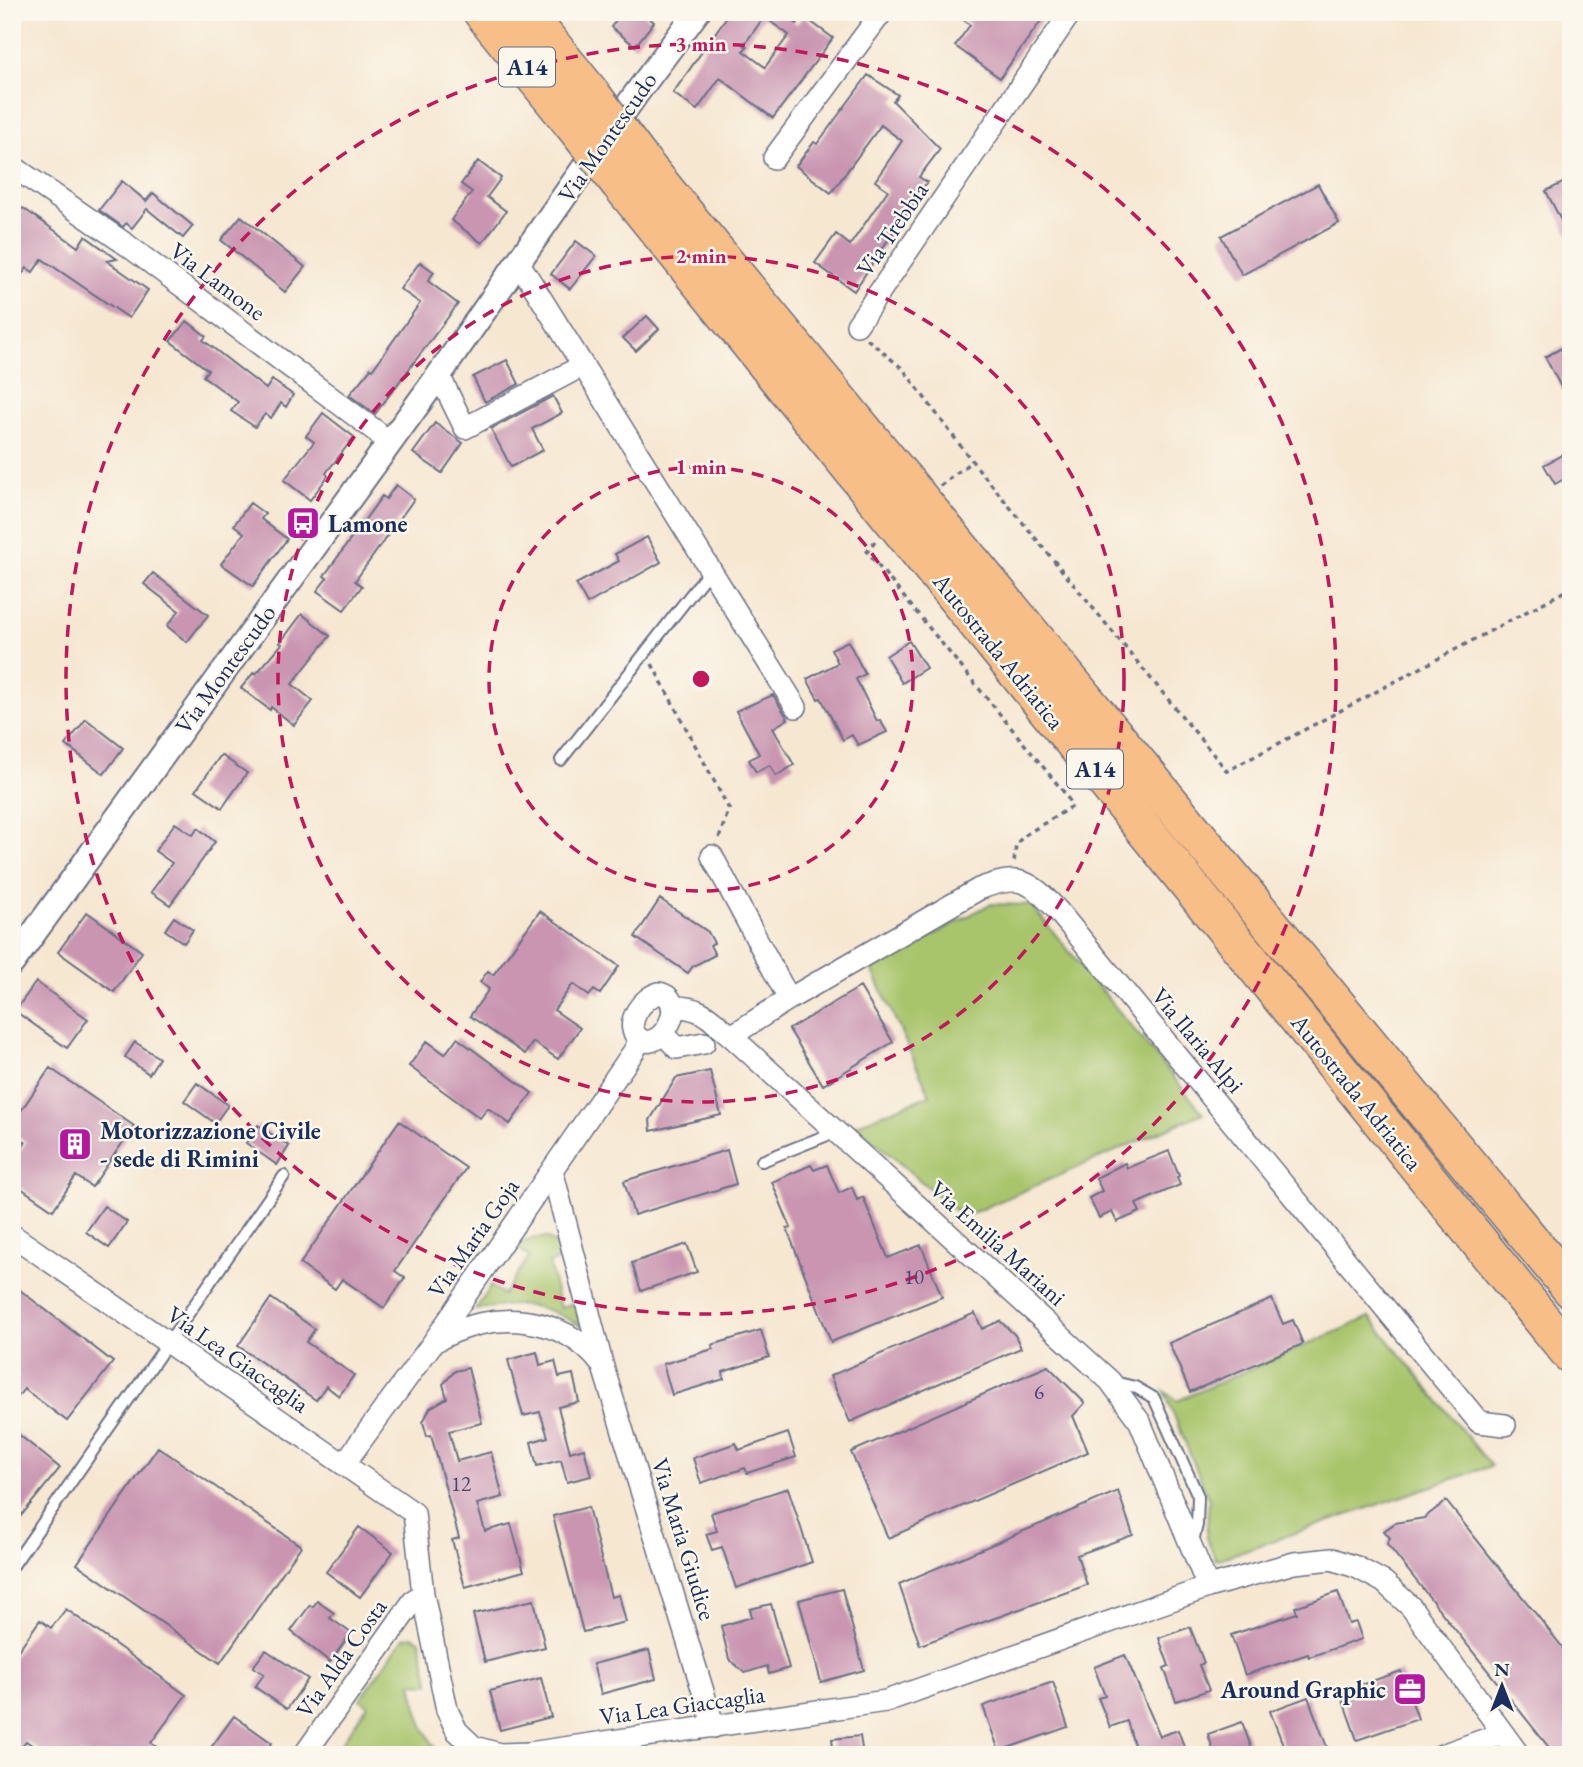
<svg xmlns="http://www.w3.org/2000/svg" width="1583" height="1767" font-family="'EB Garamond',serif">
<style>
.green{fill:#a8c56c;stroke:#627a65;stroke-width:2}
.building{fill:#c995b1;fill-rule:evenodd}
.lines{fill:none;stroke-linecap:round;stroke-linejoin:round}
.service-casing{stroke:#686f86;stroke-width:14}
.minor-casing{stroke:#686f86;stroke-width:24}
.tertiary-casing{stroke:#686f86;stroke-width:28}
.motorway-casing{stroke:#686f86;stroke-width:40}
.path{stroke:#686f86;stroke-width:3.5;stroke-dasharray:5 5;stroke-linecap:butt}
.service{stroke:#fff;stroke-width:10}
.minor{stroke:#fff;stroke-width:21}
.tertiary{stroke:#fff;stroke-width:24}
.motorway{stroke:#f7be87;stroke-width:37}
.motorway-bridge-casing{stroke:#686f86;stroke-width:40;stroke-linecap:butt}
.motorway-bridge{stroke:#f7be87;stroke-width:37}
.ring{fill:none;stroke:#c2185b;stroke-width:3.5;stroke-dasharray:12 9}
.labels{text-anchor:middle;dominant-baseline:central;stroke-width:5;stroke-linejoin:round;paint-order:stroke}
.number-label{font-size:21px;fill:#464873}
.shield{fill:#fbf7ec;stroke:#5e6b89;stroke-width:2}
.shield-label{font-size:23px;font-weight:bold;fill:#1b2f5e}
.street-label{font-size:24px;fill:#1b2f5e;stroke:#fbf7ec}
.poi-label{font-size:24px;font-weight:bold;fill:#1b2f5e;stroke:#fbf7ec;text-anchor:start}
.centre{fill:#c2185b;stroke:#fbf7ec;stroke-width:3.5}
.ring-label{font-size:21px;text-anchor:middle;font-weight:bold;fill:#c2185b;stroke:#fbf7ec;stroke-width:5;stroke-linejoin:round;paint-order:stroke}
</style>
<rect width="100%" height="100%" fill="#fbf7ec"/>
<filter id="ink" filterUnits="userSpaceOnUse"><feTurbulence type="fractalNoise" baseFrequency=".0143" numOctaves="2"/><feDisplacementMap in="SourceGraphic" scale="14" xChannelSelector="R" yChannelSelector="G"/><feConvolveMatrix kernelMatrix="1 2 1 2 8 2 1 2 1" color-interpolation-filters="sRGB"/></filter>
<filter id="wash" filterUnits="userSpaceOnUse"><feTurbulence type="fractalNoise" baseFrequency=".00686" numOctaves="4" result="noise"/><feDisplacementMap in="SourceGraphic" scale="28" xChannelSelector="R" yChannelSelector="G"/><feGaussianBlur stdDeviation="1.57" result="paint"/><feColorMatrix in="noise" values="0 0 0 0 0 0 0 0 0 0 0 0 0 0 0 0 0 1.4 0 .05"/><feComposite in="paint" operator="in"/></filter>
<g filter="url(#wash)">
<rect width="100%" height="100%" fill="#f6e7d1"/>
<path class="green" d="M 990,904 L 1031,905 L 1203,1113 L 963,1217 L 855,1125 L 930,1095 L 872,969 Z
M 533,1238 L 547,1238 L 557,1245 L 561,1260 L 549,1263 L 560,1308 L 573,1303 L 582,1327 C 540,1301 522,1302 475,1310 L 491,1286 L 503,1295 L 529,1257 L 518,1248 L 524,1242 Z
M 1370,1317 L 1491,1466 L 1216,1560 L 1206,1537 L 1209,1500 L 1164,1391 L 1177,1401 Z
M 412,1636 L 420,1640 L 430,1684 L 412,1683 C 416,1710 423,1734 441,1755 L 333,1755 L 368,1705 L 360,1699 L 404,1638 Z"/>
<g id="blocks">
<path class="building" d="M 622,12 L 641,12 L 654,22 L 635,46 L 611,27 Z
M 730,12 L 780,12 L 797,24 L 803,16 L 833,38 L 773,118 L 720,78 L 697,110 L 673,93 ZM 764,17 L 789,35 L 765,67 L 743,51 L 747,47 L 744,45 Z
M 953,12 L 1035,12 L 1043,18 L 1000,78 L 955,46 L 970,25 Z
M 868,75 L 898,95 L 893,101 L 940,149 L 919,177 L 927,182 L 854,291 L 815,263 L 836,234 L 850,245 L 888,190 L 875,181 L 902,141 L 881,125 L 831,193 L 796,166 L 814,142 L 817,144 Z
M 478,161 L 501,178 L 487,197 L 506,211 L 482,243 L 451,220 L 472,192 L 461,184 Z
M 1571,179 L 1571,240 L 1546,191 Z
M 122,181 L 146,201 L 153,193 L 193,226 L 183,238 L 147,209 L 132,228 L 126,223 L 123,227 L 99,210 Z
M 1318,184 L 1339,223 L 1242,275 L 1221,236 Z
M 23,208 L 78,247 L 85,236 L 117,259 L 107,261 L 148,290 L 129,318 L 42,259 L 33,272 L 27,268 L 23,273 L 12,266 L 12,222 Z
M 241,216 L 305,267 L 285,292 L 221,240 Z
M 576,241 L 596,256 L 570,289 L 551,274 Z
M 420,262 L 434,272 L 428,281 L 458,304 L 375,414 L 349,395 L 371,368 L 373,369 L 420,303 L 400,289 Z
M 647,316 L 659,329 L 636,351 L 623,338 Z
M 187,321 L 206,336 L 203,340 L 266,389 L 272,380 L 293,395 L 286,407 L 281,403 L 271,418 L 265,414 L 255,427 L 231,411 L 238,402 L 203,376 L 208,370 L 170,341 Z
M 1571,343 L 1571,406 L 1545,357 Z
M 507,360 L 519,384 L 485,402 L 473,377 Z
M 553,396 L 562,413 L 532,429 L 543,450 L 511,467 L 491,429 Z
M 323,413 L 354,437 L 326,473 L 328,476 L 310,500 L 284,480 L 314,442 L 306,436 Z
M 435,423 L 463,443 L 442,473 L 413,453 Z
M 1571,450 L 1571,475 L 1555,484 L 1544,465 Z
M 396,485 L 414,499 L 355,581 L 362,586 L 344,610 L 317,591 L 327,578 L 324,576 L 382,496 L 386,499 Z
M 250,503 L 265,514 L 261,519 L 287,539 L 253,586 L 221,564 L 244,533 L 234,525 Z
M 647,537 L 661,562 L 587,604 L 576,584 L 619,561 L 615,554 Z
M 153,573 L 208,615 L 187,642 L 167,626 L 179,611 L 144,584 Z
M 302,614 L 330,636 L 292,684 L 313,701 L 294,725 L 271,707 L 270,710 L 241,688 L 254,672 L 256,674 L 282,644 L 280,643 Z
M 848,641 L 865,674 L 856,679 L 877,721 L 880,720 L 887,732 L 858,745 L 852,735 L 843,740 L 821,698 L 818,699 L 807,679 L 838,663 L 831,649 Z
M 909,641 L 926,668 L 902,683 L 886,656 Z
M 773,695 L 788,719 L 773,728 L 794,765 L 776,776 L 770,765 L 756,772 L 749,760 L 759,754 L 736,711 Z
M 86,719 L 123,748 L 104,774 L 66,745 Z
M 221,755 L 247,773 L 222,808 L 196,790 Z
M 175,823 L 193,835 L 198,828 L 215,842 L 170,905 L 151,892 L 172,863 L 155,851 Z
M 660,899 L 708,932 L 714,943 L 710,945 L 715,955 L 693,966 L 688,973 L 635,937 Z
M 540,911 L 619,966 L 600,994 L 594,990 L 589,996 L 573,984 L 554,1010 L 580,1028 L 558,1059 L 533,1042 L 525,1054 L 470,1016 L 489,989 L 480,982 L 488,971 L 493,975 Z
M 87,912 L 142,952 L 114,992 L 58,952 Z
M 174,917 L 193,930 L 184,943 L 165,930 Z
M 36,982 L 88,1019 L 67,1048 L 15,1011 Z
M 860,987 L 893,1042 L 823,1085 L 789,1029 Z
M 457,1038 L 532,1093 L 510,1124 L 488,1108 L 480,1118 L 409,1066 L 427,1041 L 445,1054 Z
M 135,1042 L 159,1058 L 149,1074 L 125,1057 Z
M 50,1068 L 134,1126 L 92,1187 L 76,1176 L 53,1210 L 12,1182 L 12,1163 L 26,1142 L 12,1133 L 12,1124 Z
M 710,1071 L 721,1115 L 651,1131 L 650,1120 L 676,1078 Z
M 197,1083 L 228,1105 L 215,1123 L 184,1101 Z
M 399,1121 L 466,1168 L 395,1271 L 405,1278 L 384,1308 L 342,1279 L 335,1289 L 300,1264 Z
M 258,1125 L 289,1146 L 277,1165 L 246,1143 Z
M 727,1150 L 736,1184 L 634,1215 L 624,1181 Z
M 1169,1151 L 1179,1176 L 1177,1177 L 1180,1185 L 1136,1204 L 1140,1212 L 1117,1222 L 1112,1212 L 1099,1218 L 1089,1198 L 1102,1191 L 1096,1178 L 1125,1163 L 1127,1168 Z
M 811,1165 L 814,1170 L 827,1165 L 839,1193 L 852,1187 L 857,1200 L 863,1197 L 888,1258 L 921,1245 L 942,1297 L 831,1342 L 787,1229 L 791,1228 L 772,1182 Z
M 104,1206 L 127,1222 L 109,1248 L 86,1232 Z
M 687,1244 L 697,1272 L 641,1291 L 632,1263 Z
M 12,1284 L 113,1362 L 67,1421 L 24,1389 L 12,1404 Z
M 271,1298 L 315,1329 L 306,1342 L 354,1375 L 339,1396 L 326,1386 L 316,1400 L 238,1346 Z
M 1272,1299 L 1283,1324 L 1293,1320 L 1303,1344 L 1190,1392 L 1169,1343 Z
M 975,1313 L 982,1329 L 1000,1321 L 1015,1335 L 1021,1348 L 850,1422 L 830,1376 Z
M 761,1330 L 769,1357 L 723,1372 L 724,1379 L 672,1395 L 663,1364 L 713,1349 L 712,1345 Z
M 537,1352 L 540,1365 L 555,1361 L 559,1377 L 573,1374 L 579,1402 L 558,1407 L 570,1452 L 584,1448 L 591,1476 L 567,1482 L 561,1460 L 537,1466 L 531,1442 L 548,1437 L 540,1412 L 523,1416 L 508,1360 Z
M 1048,1366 L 1085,1403 L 1073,1416 L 1088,1452 L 888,1538 L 851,1452 Z
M 468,1368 L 482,1423 L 449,1431 L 457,1461 L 491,1452 L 503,1497 L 477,1504 L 485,1531 L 511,1524 L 524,1571 L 465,1587 L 452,1540 L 459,1538 L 431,1435 L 427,1436 L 423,1422 L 430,1408 L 447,1398 L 443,1384 L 455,1371 Z
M 12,1429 L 60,1468 L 12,1527 Z
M 788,1433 L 796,1457 L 747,1473 L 745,1468 L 701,1483 L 693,1458 L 736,1443 L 739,1450 Z
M 158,1447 L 301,1546 L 220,1663 L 77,1564 Z
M 788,1488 L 812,1562 L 736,1588 L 722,1547 L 712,1550 L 706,1534 L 717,1531 L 711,1513 Z
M 1118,1491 L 1133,1535 L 1077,1555 L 1087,1585 L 920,1645 L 899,1584 Z
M 1446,1501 L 1571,1658 L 1571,1755 L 1555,1755 L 1387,1544 L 1390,1538 L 1384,1531 L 1395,1523 L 1424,1518 Z
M 588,1507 L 611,1597 L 619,1595 L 626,1622 L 583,1632 L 553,1516 Z
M 359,1527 L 393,1552 L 360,1597 L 326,1572 Z
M 842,1589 L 864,1670 L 821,1682 L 799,1600 Z
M 1338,1592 L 1349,1624 L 1356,1622 L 1362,1639 L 1309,1657 L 1308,1654 L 1245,1675 L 1231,1635 L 1297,1613 L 1295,1607 Z
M 534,1600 L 545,1647 L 485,1662 L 473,1614 Z
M 317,1601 L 334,1613 L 330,1618 L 351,1633 L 330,1662 L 291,1631 L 310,1605 L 313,1607 Z
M 771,1604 L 789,1668 L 769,1674 L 767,1666 L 745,1673 L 729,1659 L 721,1626 L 752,1617 L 750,1609 Z
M 66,1609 L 186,1695 L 151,1743 L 168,1755 L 46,1755 L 26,1741 L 16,1755 L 12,1755 L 12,1659 L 40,1620 L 51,1628 Z
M 1190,1627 L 1204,1663 L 1199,1665 L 1209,1690 L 1176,1701 L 1164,1668 L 1169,1666 L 1159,1638 Z
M 266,1650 L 308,1679 L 287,1709 L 255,1687 L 264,1674 L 253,1667 Z
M 649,1650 L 656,1679 L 601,1694 L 593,1664 Z
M 1125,1655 L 1160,1736 L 1178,1730 L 1186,1752 L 1178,1755 L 1137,1755 L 1127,1721 L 1110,1727 L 1098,1698 L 1105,1696 L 1094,1667 Z
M 1401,1671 L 1418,1719 L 1357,1740 L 1340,1692 Z
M 541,1678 L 551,1717 L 500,1730 L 490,1691 Z
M 1053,1682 L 1068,1727 L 999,1751 L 983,1706 Z
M 1308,1697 L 1314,1713 L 1330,1755 L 1287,1755 L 1270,1711 Z
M 234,1716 L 272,1743 L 264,1755 L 219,1755 L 210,1749 Z
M 1242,1722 L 1254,1755 L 1215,1755 L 1208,1734 Z
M 860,1736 L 863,1755 L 834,1755 L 832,1739 Z"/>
</g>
</g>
<g filter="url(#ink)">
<use href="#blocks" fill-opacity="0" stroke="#686f86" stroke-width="2"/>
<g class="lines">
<g class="service-casing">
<path id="service" d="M 561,760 L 710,570
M 762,1161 L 835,1132
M 1114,1382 L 1135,1387 L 1154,1398 L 1198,1496 L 1197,1525 L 1193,1541
M 12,1567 L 284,1176"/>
</g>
<g class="minor-casing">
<path id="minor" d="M 774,158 L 882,12
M 12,166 L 127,245 L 377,432 L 388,444
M 519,263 L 796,707
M 857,325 L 1071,12
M 439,375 L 465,428 L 582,366
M 712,856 L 789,999
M 659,993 C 690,999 662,1053 640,1039 C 621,1027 642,997 659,993 Z
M 672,1007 C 702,1006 709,1018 731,1036 L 1110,1381 L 1140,1422 L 1208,1587
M 663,1033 L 677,1048 L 704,1043
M 731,1036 L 789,999 L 979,889 C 1020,873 1029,880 1058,911 L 1479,1422 L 1505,1425
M 552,1170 L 603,1367 L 714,1727
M 12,1235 L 414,1513 L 423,1594 L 447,1710 L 457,1731 L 474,1747 L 500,1754 L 529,1753 L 886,1701 L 1208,1587 L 1294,1563 L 1332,1559 L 1356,1567 L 1384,1582 L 1411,1607 L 1519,1755
M 436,1341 C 490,1309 563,1313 602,1365
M 344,1464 L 432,1344 L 634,1051 L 640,1039
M 304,1755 L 414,1600 L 423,1594
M 1442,1755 L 1503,1733"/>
</g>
<g class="tertiary-casing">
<path id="tertiary" d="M 12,963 L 439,375 L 636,94 L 697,12"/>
</g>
<g class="motorway-casing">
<path id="motorway" d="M 482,12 L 571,122
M 525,12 L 593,96
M 640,159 L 1571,1289
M 620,184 L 1571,1355"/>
</g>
<path class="path" d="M 867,339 L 903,369 L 972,461 L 1227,771 L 1571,588
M 940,486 L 972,461
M 875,541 L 867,552 L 1067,796 L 1071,807 L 1025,835 L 1016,844 L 1014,863
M 652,664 L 729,809 L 719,838"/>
<use href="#service" class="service"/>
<use href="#minor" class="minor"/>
<use href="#tertiary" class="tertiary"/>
<use href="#motorway" class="motorway"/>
<g class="motorway-bridge-casing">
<path id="motorway-bridge" d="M 593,96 L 640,159
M 571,122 L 620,184"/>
</g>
<use href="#motorway-bridge" class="motorway-bridge"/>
</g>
</g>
<g class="ring">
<circle cx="701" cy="679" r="212"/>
<circle cx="701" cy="679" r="423"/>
<circle cx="701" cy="679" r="635"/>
</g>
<defs>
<g id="bus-square" transform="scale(1.75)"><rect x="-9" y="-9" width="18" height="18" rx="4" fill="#b5179e" stroke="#fbf7ec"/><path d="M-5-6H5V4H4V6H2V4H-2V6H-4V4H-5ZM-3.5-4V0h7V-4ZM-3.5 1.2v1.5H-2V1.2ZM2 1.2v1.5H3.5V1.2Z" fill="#fff"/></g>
<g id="building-square" transform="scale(1.75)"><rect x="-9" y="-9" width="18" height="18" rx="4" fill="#b5179e" stroke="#fbf7ec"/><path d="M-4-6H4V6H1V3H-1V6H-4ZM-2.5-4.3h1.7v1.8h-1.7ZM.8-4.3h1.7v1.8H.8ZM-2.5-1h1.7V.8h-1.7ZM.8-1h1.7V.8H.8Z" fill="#fff"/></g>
<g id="office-square" transform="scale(1.75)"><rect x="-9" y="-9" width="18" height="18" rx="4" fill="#b5179e" stroke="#fbf7ec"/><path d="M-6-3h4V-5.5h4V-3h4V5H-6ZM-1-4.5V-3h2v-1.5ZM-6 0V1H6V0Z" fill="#fff"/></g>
</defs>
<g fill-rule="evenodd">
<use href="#bus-square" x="303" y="523"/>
<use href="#building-square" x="75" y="1144"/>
<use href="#office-square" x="1410" y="1689"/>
</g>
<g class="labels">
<g class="number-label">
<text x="914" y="1276">10</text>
<text x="1039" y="1391">6</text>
<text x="461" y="1483">12</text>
</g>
<g class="shield">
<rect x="499" y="47.5" width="56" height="39" rx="5"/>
<rect x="1067" y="749.5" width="56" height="39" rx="5"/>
</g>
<g class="shield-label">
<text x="527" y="67">A14</text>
<text x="1095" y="769">A14</text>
</g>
<g class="street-label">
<text transform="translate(607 137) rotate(-55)">Via Montescudo</text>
<text transform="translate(892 229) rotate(-56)">Via Trebbia</text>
<text transform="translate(218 281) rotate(37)">Via Lamone</text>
<text transform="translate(999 651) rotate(51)">Autostrada Adriatica</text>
<text transform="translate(225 669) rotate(-54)">Via Montescudo</text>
<text transform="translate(1198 1040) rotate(50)">Via Ilaria Alpi</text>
<text transform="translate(1357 1092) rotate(51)">Autostrada Adriatica</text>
<text transform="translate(473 1238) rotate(-55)">Via Maria Goja</text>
<text transform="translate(998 1243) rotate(42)">Via Emilia Mariani</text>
<text transform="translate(238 1359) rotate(35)">Via Lea Giaccaglia</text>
<text transform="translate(684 1539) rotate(73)">Via Maria Giudice</text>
<text transform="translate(341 1658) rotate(-55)">Via Alda Costa</text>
<text transform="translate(682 1705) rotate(-8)">Via Lea Giaccaglia</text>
</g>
<g class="poi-label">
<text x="328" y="523">Lamone</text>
<text x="100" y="1130">Motorizzazione Civile<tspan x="100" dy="28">- sede di Rimini</tspan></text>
<text x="1386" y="1689" text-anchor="end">Around Graphic</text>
</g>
</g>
<circle cx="701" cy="679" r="10" class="centre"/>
<g class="ring-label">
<text x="701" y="51">3 min</text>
<text x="701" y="263">2 min</text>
<text x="701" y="474">1 min</text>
</g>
<rect width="1583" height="1767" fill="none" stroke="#fbf7ec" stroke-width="42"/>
<g transform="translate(1502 1686)" stroke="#fbf7ec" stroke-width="5" paint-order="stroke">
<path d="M0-5L12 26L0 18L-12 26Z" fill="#1b2f5e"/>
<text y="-10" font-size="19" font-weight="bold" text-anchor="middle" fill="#1b2f5e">N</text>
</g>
</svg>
